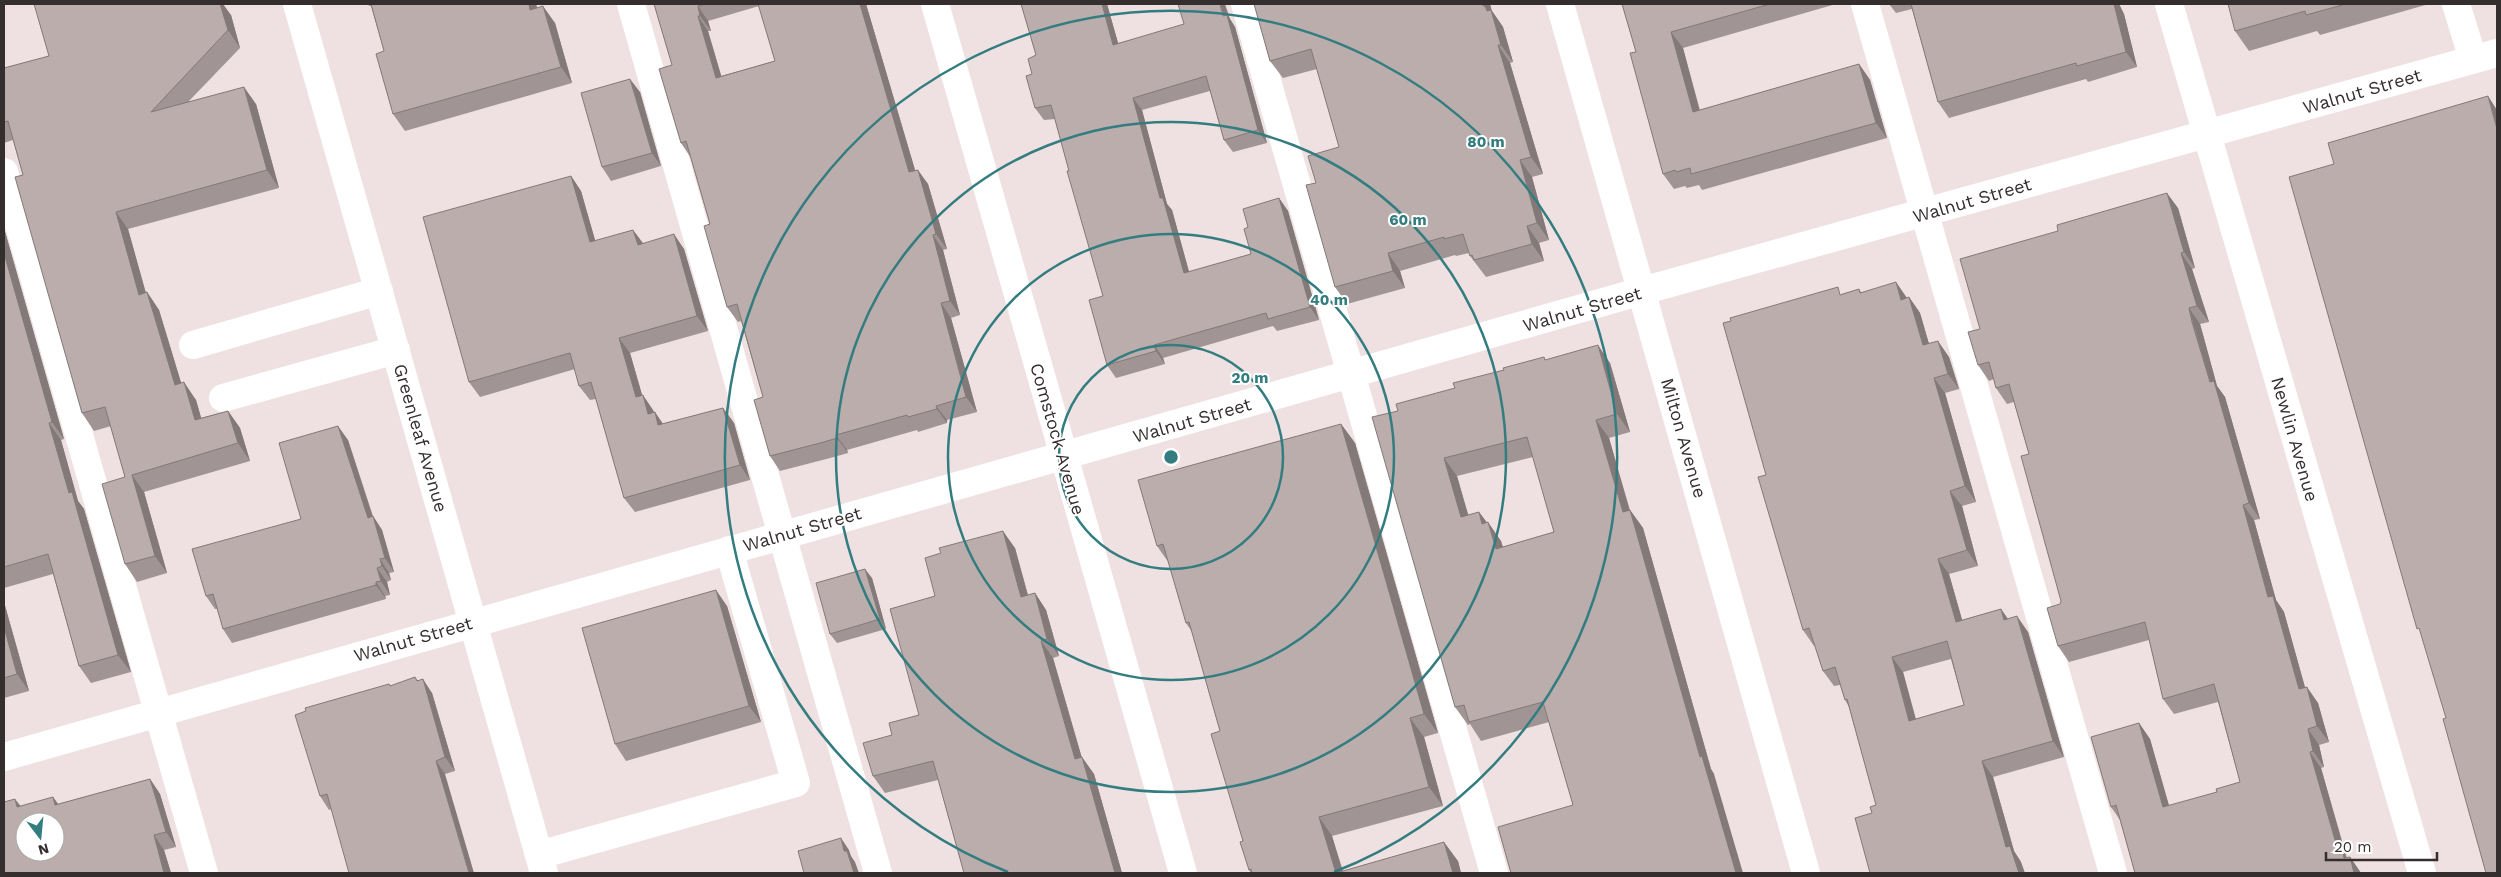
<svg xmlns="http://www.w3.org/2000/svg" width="2501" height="877" font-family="'Work Sans',sans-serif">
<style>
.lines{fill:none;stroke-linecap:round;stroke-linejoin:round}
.minor{stroke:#fff;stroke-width:28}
.wall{fill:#a09594;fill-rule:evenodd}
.shaded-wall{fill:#827978}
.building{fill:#baadac;stroke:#827978;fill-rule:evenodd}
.ring{fill:none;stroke:#337c7f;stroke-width:2.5}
.labels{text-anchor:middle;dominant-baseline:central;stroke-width:4;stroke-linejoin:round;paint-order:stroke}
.street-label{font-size:18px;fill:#342e2e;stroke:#fff}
.centre{fill:#337c7f;stroke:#fff;stroke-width:2.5}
.ring-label{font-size:15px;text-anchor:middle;font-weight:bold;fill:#337c7f;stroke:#fff;stroke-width:4;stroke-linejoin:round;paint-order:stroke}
</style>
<rect width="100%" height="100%" fill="#efe1e1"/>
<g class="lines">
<path class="minor" d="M 297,4 L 544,873
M 631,4 L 878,873
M 935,4 L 1183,873
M 1245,4 L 1494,873
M 1560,4 L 1806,873
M 1865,4 L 2113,873
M 2169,4 L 2422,873
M 2456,4 L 2473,59
M 4,172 L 204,873
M 193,345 L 379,291
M 223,398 L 396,350
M 4,757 L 1642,291 L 2497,53
M 539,855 L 796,783 L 729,550"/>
</g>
<path class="wall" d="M 368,4 L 536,4 L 537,8 L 555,23 L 572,83 L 405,131 L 393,114 L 384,51 L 371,6 L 369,6 Z
M 654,4 L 866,4 L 915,170 L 928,184 L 947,249 L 943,250 L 960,315 L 951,318 L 977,412 L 947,420 L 947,423 L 918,432 L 917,430 L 847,450 L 848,453 L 834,457 L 780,471 L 770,456 L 763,397 L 741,321 L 738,322 L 727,307 L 710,224 L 691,158 L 681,143 L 672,65 ZM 759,6 L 775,61 L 721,76 L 708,31 L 711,31 L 708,21 Z
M 1021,4 L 1107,4 L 1118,43 L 1230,19 L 1235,27 L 1267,143 L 1233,152 L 1224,140 L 1210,91 L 1142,110 L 1167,204 L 1172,210 L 1189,272 L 1251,254 L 1248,227 L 1279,198 L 1288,211 L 1319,320 L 1277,331 L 1273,326 L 1163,358 L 1165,364 L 1116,378 L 1107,365 L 1103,296 L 1055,119 L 1044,120 L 1035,108 L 1032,74 L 1036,55 Z
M 1254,4 L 1492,11 L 1503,27 L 1513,62 L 1510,63 L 1543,174 L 1532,177 L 1549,240 L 1539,243 L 1544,261 L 1486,277 L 1470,256 L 1469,253 L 1456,256 L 1455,255 L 1400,271 L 1405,288 L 1347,304 L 1335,287 L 1316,183 L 1339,147 L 1317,69 L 1283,78 L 1270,61 Z
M 1622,4 L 1836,4 L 1683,48 L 1700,110 L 1859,64 L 1870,80 L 1887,138 L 1702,190 L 1699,185 L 1687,188 L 1685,186 L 1674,189 L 1663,174 L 1636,52 Z
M 1889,4 L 2119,4 L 2124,14 L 2137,67 L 2088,82 L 2086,79 L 1949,118 L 1938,102 L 1912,9 L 1896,13 Z
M 2228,4 L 2429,4 L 2320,35 L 2317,31 L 2249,51 L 2235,31 Z
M 231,15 L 240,48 L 189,101 L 256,104 L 279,188 L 128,229 L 146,293 L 147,292 L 159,310 L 181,383 L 196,400 L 201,418 L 228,411 L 240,428 L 250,461 L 144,492 L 167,573 L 137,582 L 125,564 L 125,477 L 111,426 L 94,431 L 82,413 L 23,175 L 13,140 L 4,143 L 4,68 L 49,56 Z
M 640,92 L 661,166 L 611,181 L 602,167 Z
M 571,176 L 581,191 L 595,241 L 633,230 L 643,243 L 684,249 L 708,331 L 630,353 L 642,395 L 663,424 L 723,408 L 734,423 L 750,480 L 635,512 L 624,498 L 596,399 L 590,400 L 579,386 L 575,369 L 480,397 L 469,382 Z
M 2178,208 L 2195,268 L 2192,269 L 2209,322 L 2200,324 L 2204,338 L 2217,386 L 2225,397 L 2260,519 L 2254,520 L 2276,600 L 2284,612 L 2305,688 L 2318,703 L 2329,742 L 2319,745 L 2324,767 L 2321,768 L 2347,858 L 2350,857 L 2361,873 L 2135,873 L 2120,820 L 2111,807 L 2139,723 L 2150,739 L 2169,806 L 2217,792 L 2240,782 L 2218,702 L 2174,714 L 2163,699 L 2149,640 L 2069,662 L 2058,646 L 2061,601 L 2029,454 L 2014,402 L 2007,404 L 1996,388 L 1994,379 L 1989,381 L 1978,365 L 1980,329 Z
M 4,228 L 64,439 L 61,440 L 78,501 L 84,509 L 131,672 L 91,683 L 79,666 L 53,574 L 4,588 Z
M 1859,289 L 1861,292 L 1907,298 L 1909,297 L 1920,313 L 1929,344 L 1949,357 L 1959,389 L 1945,393 L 1976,502 L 1962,506 L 1978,566 L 1949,574 L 1962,620 L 2001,609 L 2008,619 L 2028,632 L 2064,757 L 1993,777 L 2014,851 L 2021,862 L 1872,813 L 1876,805 L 1849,707 L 1845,700 L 1840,685 L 1834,686 L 1823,671 L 1815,646 L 1814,646 L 1803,630 L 1766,475 L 1842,294 ZM 1951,659 L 1964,705 L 1916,719 L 1903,672 Z
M 1546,360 L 1610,363 L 1630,432 L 1609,438 L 1630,510 L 1643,528 L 1711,769 L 1714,774 L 1573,805 L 1549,722 L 1481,741 L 1470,724 L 1468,725 L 1455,707 L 1398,411 ZM 1533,457 L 1554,532 L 1503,547 L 1501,541 L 1479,512 L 1468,515 L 1457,476 Z
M 1341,424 L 1355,443 L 1438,733 L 1424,737 L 1443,806 L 1332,836 L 1343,871 L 1458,861 L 1461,873 L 1251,873 L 1249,870 L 1220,731 L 1192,632 L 1186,623 L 1169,563 L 1157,546 Z
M 348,440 L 373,516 L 382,530 L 394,572 L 389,573 L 391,580 L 387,582 L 390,595 L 385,596 L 386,599 L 232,643 L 223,629 L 217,609 L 215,609 L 206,596 L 301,519 Z
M 1015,548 L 1028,595 L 1035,593 L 1046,610 L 1059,656 L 1053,658 L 1082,758 L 1094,774 L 1122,873 L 964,873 L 938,780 L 885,793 L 873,776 L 892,735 L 919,715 Z
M 872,578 L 886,629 L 837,643 L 830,634 Z
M 4,602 L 29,691 L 4,698 Z
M 727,606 L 761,722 L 626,761 L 615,744 Z
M 415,677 L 418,681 L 432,693 L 455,771 L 329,810 L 320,796 L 389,684 L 391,686 Z
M 150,779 L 160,794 L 176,847 L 164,850 L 171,873 L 4,873 L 21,806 L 53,797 L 58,804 Z"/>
<path class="shaded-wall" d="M 220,4 L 223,4 L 231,15 L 240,48 L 228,30 Z
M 529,4 L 536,4 L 542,26 L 530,10 Z
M 860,4 L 866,4 L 920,187 L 909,172 Z
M 1102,4 L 1107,4 L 1122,57 L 1113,45 Z
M 1220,4 L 1225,4 L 1230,19 L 1235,27 L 1267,143 L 1258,130 Z
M 1483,4 L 1490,4 L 1492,11 L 1503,27 L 1513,62 L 1501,45 Z
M 2114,4 L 2119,4 L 2124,14 L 2137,67 L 2126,52 Z
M 543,6 L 555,23 L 572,83 L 561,67 Z
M 698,6 L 708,21 L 711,31 L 700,16 Z
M 698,16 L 708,31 L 726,92 L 716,78 Z
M 1671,32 L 1683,48 L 1704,128 L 1693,112 Z
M 1498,45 L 1510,63 L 1543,174 L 1531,157 Z
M 1859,64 L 1870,80 L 1887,138 L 1876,123 Z
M 630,79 L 640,92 L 661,166 L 652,153 Z
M 244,87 L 256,104 L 279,188 L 267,170 Z
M 2488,96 L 2497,110 L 2497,129 Z
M 1133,98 L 1142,110 L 1167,204 L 1172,210 L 1193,286 L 1184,273 L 1160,198 Z
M 1520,160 L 1532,177 L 1549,240 L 1537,223 Z
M 918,170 L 928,184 L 947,249 L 936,234 Z
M 571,176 L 581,191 L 600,257 L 590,242 Z
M 2167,193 L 2178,208 L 2195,268 L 2184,252 Z
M 1279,198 L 1288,211 L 1319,320 L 1310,307 Z
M 116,212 L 128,229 L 151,312 L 139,295 Z
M 1527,226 L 1539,243 L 1544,261 L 1532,244 Z
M 4,228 L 64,439 L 52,422 L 4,253 Z
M 633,230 L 644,245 L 638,245 Z
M 674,234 L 684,249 L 708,331 L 697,316 Z
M 933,235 L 943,250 L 960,315 L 950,301 Z
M 1388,253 L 1400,271 L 1405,288 L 1393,271 Z
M 2181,253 L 2192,269 L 2209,322 L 2197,306 Z
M 1896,282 L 1907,298 L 1901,300 Z
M 147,292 L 159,310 L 187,402 L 175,385 Z
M 1909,297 L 1920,313 L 1934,361 L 1923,345 Z
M 941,303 L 951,318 L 977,412 L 966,397 Z
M 2189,308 L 2200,324 L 2217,386 L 2225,397 L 2260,519 L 2249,503 L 2210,382 Z
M 619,338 L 630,353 L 647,412 L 636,397 Z
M 1938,341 L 1949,357 L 1959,389 L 1948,374 Z
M 1154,345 L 1163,358 L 1165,364 L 1156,351 Z
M 1598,345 L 1610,363 L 1630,432 L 1617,414 Z
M 1934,378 L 1945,393 L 1976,502 L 1965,486 Z
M 184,382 L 196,400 L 207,438 L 195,420 Z
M 643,395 L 653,410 L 658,429 L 648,414 Z
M 936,406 L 947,420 L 947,423 L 937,409 Z
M 723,408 L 734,423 L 750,480 L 740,465 Z
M 228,411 L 240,428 L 250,461 L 238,443 Z
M 655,412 L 665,427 L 658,425 Z
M 1596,420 L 1609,438 L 1635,530 L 1623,512 Z
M 49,423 L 61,440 L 78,501 L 84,509 L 131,672 L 118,655 L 69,493 Z
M 1341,424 L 1355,443 L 1438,733 L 1424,714 Z
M 338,426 L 348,440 L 374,521 L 373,516 L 382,530 L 394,572 L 385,558 L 368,518 Z
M 836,435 L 847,450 L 848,453 L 837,438 Z
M 1444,458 L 1457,476 L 1474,535 L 1461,517 Z
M 132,475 L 144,492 L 167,573 L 155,556 Z
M 1950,491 L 1962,506 L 1978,566 L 1967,550 Z
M 2243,505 L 2254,520 L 2276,600 L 2284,612 L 2310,705 L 2299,689 L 2268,597 Z
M 1630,510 L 1643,528 L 1711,769 L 1714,774 L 1743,873 L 1736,873 L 1700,757 Z
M 1479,512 L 1490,527 L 1488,522 L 1501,541 L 1509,567 L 1496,549 L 1482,524 Z
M 1003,531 L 1015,548 L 1033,614 L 1021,597 Z
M 380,559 L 389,573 L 391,580 L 382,566 Z
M 1938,559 L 1949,574 L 1967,637 L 1956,622 Z
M 377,568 L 387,582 L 390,595 L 381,581 Z
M 865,569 L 872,578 L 886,629 L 880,619 Z
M 376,582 L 385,596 L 386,599 L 376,585 Z
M 716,590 L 727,606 L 761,722 L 749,706 Z
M 1035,593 L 1046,610 L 1059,656 L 1047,639 Z
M 4,602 L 29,691 L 17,674 L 4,627 Z
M 2001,609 L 2012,625 L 2004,620 Z
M 2017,616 L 2028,632 L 2064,757 L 2053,741 Z
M 1041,641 L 1053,658 L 1087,776 L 1075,759 Z
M 1892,657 L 1903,672 L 1920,736 L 1909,721 Z
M 423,679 L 432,693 L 455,771 L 445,757 Z
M 2307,687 L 2318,703 L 2329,742 L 2317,726 Z
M 1410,718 L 1424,737 L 1443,806 L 1429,787 Z
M 2139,723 L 2150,739 L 2174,823 L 2163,807 Z
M 2308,729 L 2319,745 L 2324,767 L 2313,751 Z
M 2310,752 L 2321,768 L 2347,860 L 2350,857 L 2361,873 L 2354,873 L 2339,854 Z
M 1082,757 L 1094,774 L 1122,873 L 1115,873 Z
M 436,761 L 445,774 L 474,873 L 469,873 Z
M 1982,761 L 1993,777 L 2014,851 L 2021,862 L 2025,873 L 2019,873 L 2006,847 Z
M 150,779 L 160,794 L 176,847 L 166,832 Z
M 53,797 L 63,811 L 55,805 Z
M 15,799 L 26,813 L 17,807 Z
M 1319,817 L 1332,836 L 1343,873 L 1336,873 Z
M 154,835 L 164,850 L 171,873 L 164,873 Z
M 841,838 L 849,850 L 851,856 L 855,862 L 859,873 L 854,873 L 844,851 Z
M 1444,842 L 1458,861 L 1461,873 L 1453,873 Z"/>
<path class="building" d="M 34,4 L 220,4 L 228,30 L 151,112 L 244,87 L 267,170 L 116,212 L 139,295 L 147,292 L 175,385 L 184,382 L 195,420 L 228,411 L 238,443 L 132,475 L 155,556 L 125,564 L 102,484 L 125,477 L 105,407 L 82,413 L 15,177 L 23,175 L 8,121 L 4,122 L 4,68 L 49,56 Z
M 371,4 L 529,4 L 530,10 L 543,6 L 561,67 L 393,114 L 376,54 L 384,51 Z
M 654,4 L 706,4 L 698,6 L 700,16 L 698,16 L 716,78 L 775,61 L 758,4 L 860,4 L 909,172 L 918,170 L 936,234 L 933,235 L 950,301 L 941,303 L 966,397 L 936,406 L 937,409 L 908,417 L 907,415 L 836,435 L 837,438 L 824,442 L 770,456 L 754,400 L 763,397 L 737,304 L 727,307 L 704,226 L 710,224 L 686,141 L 681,143 L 659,69 L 672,65 Z
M 1021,4 L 1102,4 L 1113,45 L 1184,24 L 1178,4 L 1220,4 L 1223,16 L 1227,15 L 1258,130 L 1224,140 L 1206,76 L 1133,98 L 1160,198 L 1163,198 L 1184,273 L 1251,254 L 1244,229 L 1248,227 L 1243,209 L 1279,198 L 1310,307 L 1268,319 L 1266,313 L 1154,345 L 1156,351 L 1107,365 L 1089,300 L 1103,296 L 1067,171 L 1069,171 L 1051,105 L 1035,108 L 1026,76 L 1032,74 L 1028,59 L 1036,55 Z
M 1254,4 L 1483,4 L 1483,6 L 1485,6 L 1487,11 L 1491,10 L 1501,45 L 1498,45 L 1531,157 L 1520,160 L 1537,223 L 1527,226 L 1532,244 L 1474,260 L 1472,255 L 1470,256 L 1463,234 L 1444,239 L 1444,237 L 1388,253 L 1393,271 L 1335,287 L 1306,185 L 1316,183 L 1308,156 L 1339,147 L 1311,49 L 1270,61 Z
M 1622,4 L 1770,4 L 1671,32 L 1693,112 L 1859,64 L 1876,123 L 1691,174 L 1690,168 L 1676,172 L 1675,170 L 1663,174 L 1630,53 L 1636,52 Z
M 1911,4 L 2114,4 L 2126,52 L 2077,66 L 2076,63 L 1938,102 Z
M 2228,4 L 2346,4 L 2306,15 L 2305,11 L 2235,31 Z
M 630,79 L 652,153 L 602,167 L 581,93 Z
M 2488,96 L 2497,129 L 2497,873 L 2486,873 L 2443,719 L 2446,718 L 2419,628 L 2417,629 L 2289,177 L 2334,164 L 2328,143 Z
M 571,176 L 590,242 L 633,230 L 638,245 L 674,234 L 697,316 L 619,338 L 636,397 L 643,395 L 648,414 L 655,412 L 658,425 L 723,408 L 740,465 L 624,498 L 591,382 L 579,386 L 570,353 L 469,382 L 423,217 Z
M 2167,193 L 2184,252 L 2181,253 L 2197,306 L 2189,308 L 2192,322 L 2210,382 L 2214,381 L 2249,503 L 2243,505 L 2268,597 L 2273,596 L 2299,689 L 2307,687 L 2317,726 L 2308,729 L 2313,751 L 2310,752 L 2339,854 L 2343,853 L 2344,858 L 2350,857 L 2354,873 L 2135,873 L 2116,805 L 2111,807 L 2091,737 L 2139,723 L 2163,807 L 2217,792 L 2216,789 L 2240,782 L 2214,684 L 2163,699 L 2145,622 L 2058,646 L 2047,608 L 2060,604 L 2061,601 L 2021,456 L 2029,454 L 2009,384 L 1996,388 L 1989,362 L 1978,365 L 1968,332 L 1980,329 L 1960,259 L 2058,231 L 2057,225 Z
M 4,253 L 52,422 L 49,423 L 69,493 L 72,492 L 118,655 L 79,666 L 48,554 L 4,567 Z
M 1896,282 L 1901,300 L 1909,297 L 1923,345 L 1938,341 L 1948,374 L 1934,378 L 1965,486 L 1950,491 L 1967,550 L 1938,559 L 1956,622 L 2001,609 L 2004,620 L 2017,616 L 2053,741 L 1982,761 L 2006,847 L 2010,846 L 2019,873 L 1870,873 L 1855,818 L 1872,813 L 1870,807 L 1876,805 L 1847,699 L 1845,700 L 1835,667 L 1823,671 L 1809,628 L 1803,630 L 1758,477 L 1766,475 L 1723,323 L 1731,321 L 1730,318 L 1838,287 L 1840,295 L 1859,289 L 1860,293 ZM 1947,641 L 1964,705 L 1909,721 L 1892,657 Z
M 1598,345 L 1617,414 L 1596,420 L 1623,512 L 1630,510 L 1700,757 L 1702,756 L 1736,873 L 1511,873 L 1498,827 L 1573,805 L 1543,702 L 1469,722 L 1464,705 L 1455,707 L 1372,417 L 1398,411 L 1396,404 L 1455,388 L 1453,383 L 1504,370 L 1503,368 L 1544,357 L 1545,360 ZM 1527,437 L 1554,532 L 1496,549 L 1488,522 L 1482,524 L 1479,512 L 1461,517 L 1444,458 Z
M 1341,424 L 1424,714 L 1410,718 L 1429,787 L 1319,817 L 1336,873 L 1444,842 L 1453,873 L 1252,873 L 1251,869 L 1249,870 L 1240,842 L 1243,841 L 1211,734 L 1220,731 L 1189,622 L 1186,623 L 1163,544 L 1157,546 L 1138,480 Z
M 338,426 L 368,518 L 373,516 L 385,558 L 380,559 L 382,566 L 377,568 L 381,581 L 376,582 L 376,585 L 223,629 L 213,594 L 206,596 L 192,549 L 301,519 L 279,443 Z
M 1003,531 L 1021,597 L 1035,593 L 1047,639 L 1041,641 L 1075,759 L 1082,757 L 1115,873 L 964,873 L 933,761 L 873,776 L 863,743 L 892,735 L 889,723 L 919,715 L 890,609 L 935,596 L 925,558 L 941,553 L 939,548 Z
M 865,569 L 880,619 L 830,634 L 816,583 Z
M 716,590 L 749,706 L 615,744 L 582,628 Z
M 4,627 L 17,674 L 4,678 Z
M 415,677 L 417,681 L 423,679 L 445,757 L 436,761 L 469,873 L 349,873 L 327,794 L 320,796 L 295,715 L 306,711 L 305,708 L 389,684 L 390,686 Z
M 150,779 L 166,832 L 154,835 L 164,873 L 4,873 L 4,802 L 15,799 L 17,807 L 53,797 L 55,805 ZM 25,822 L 55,822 L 55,852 L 25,852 Z
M 841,838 L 844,851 L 847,851 L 854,873 L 804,873 L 798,851 Z"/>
<g class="ring">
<circle cx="1171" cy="457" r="112"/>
<circle cx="1171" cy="457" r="223"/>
<circle cx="1171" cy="457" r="335"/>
<path d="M1008 872A446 446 0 1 1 1334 872"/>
</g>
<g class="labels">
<g class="street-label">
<text transform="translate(2362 91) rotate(-16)">Walnut Street</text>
<text transform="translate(1972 200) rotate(-16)">Walnut Street</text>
<text transform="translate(1582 309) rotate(-16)">Walnut Street</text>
<text transform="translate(1192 420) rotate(-16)">Walnut Street</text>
<text transform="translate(421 438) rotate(74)">Greenleaf Avenue</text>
<text transform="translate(1684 438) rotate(74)">Milton Avenue</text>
<text transform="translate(1058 439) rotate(74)">Comstock Avenue</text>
<text transform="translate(2295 439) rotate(74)">Newlin Avenue</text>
<text transform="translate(802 529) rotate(-16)">Walnut Street</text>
<text transform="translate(413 639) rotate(-16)">Walnut Street</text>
</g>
</g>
<circle cx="1171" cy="457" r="8" class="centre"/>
<g class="ring-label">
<text x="1486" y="147">80 m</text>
<text x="1408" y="225">60 m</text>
<text x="1329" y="305">40 m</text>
<text x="1250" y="383">20 m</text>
</g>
<rect width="2501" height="877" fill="none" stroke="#342e2e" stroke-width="10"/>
<g transform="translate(40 837) rotate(164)"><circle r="24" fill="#ffffff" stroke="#aeabab"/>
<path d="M0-4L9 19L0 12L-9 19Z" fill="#337c7f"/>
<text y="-8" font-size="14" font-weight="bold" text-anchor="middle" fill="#342e2e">N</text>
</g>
<path d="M2326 852v8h111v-8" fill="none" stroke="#342e2e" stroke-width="2.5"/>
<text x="2334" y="852" font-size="15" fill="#342e2e" stroke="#ffffff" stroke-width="4" paint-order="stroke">20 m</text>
</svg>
